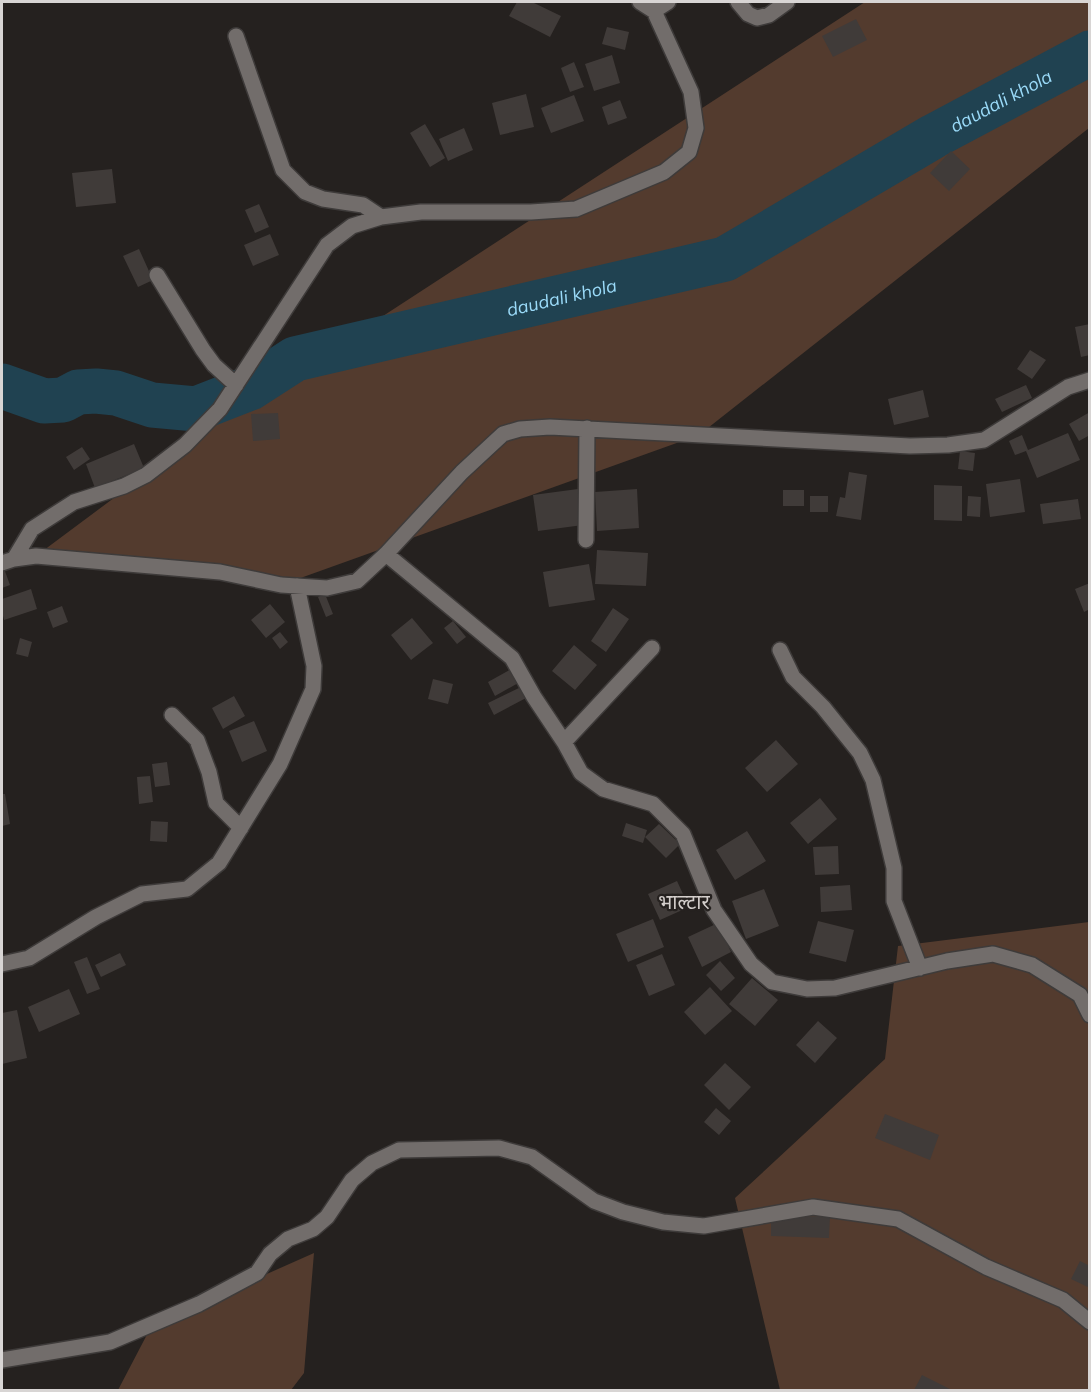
<svg xmlns="http://www.w3.org/2000/svg" width="1091" height="1392" font-family="Mulish,'Noto Sans Devanagari',sans-serif">
<style>
.green{fill:#533b2e}
.lines{fill:none;stroke-linecap:round;stroke-linejoin:round}
.river{stroke:#204251;stroke-width:45}
.building{fill:#403b39}
.minor-casing{stroke:#3e3b3a;stroke-width:18}
.minor{stroke:#726d6b;stroke-width:15}
.labels{text-anchor:middle;dominant-baseline:central;stroke-width:4.5;stroke-linejoin:round;paint-order:stroke}
.water-label{font-size:18px;font-style:italic;fill:#9adaf8;stroke:#25211f}
.quarter-label{font-size:20px;fill:#d4cfcc;stroke:#25211f}
</style>
<rect width="100%" height="100%" fill="#25211f"/>
<path class="green" d="M 865,2 L 1089,2 L 1089,128 L 699,435 L 281,585 L 36,556 L 185,445 Z
M 1089,922 L 1089,1390 L 780,1390 L 735,1198 L 885,1059 L 898,946 Z
M 314,1253 L 304,1373 L 291,1390 L 118,1390 L 152,1325 Z"/>
<g class="lines">
<path class="river" id="s1" d="M 2,386 L 44,401 L 63,400 L 78,392 L 96,391 L 116,393 L 152,405 L 196,409 L 250,388 L 295,359 L 725,259 L 934,136 L 1090,53"/>
</g>
<path class="building" d="M 517,2 L 532,2 L 561,16 L 550,37 L 509,16 Z
M 856,19 L 867,40 L 833,57 L 822,36 Z
M 607,27 L 629,32 L 625,50 L 602,44 Z
M 612,55 L 620,83 L 594,91 L 585,64 Z
M 574,62 L 584,87 L 570,92 L 561,68 Z
M 526,94 L 534,127 L 500,135 L 492,103 Z
M 574,95 L 584,121 L 551,133 L 541,108 Z
M 620,100 L 627,118 L 608,125 L 602,107 Z
M 425,124 L 445,158 L 430,167 L 410,133 Z
M 464,128 L 473,150 L 448,161 L 439,139 Z
M 951,151 L 970,169 L 949,191 L 930,173 Z
M 112,169 L 116,203 L 76,207 L 72,173 Z
M 259,204 L 269,227 L 255,233 L 245,210 Z
M 270,234 L 279,255 L 253,266 L 244,245 Z
M 139,249 L 153,280 L 138,287 L 123,256 Z
M 1090,324 L 1090,355 L 1081,357 L 1075,327 Z
M 1030,350 L 1046,360 L 1032,379 L 1017,369 Z
M 1026,385 L 1032,398 L 1002,412 L 995,399 Z
M 923,390 L 929,417 L 894,425 L 888,399 Z
M 1090,412 L 1090,435 L 1079,441 L 1069,424 Z
M 278,413 L 280,439 L 253,441 L 251,414 Z
M 1068,433 L 1080,460 L 1037,478 L 1026,451 L 1015,455 L 1009,441 L 1022,435 L 1028,450 Z
M 134,444 L 144,468 L 95,488 L 86,464 Z
M 82,447 L 90,459 L 74,470 L 66,457 Z
M 960,451 L 975,453 L 973,471 L 958,469 Z
M 849,472 L 867,475 L 861,520 L 836,516 L 840,497 L 845,498 Z
M 1020,479 L 1025,512 L 990,517 L 986,484 Z
M 934,485 L 962,486 L 962,521 L 934,520 Z
M 578,489 L 583,525 L 538,531 L 533,495 Z
M 637,489 L 639,528 L 597,531 L 595,492 Z
M 783,490 L 804,490 L 804,506 L 783,506 Z
M 810,496 L 828,496 L 828,512 L 810,512 Z
M 968,496 L 981,497 L 980,517 L 967,516 Z
M 1078,499 L 1081,519 L 1043,524 L 1040,504 Z
M 597,550 L 648,553 L 646,586 L 595,584 Z
M 2,563 L 10,585 L 2,588 Z
M 589,564 L 595,600 L 549,607 L 543,572 Z
M 1090,583 L 1090,609 L 1084,612 L 1075,589 Z
M 31,589 L 37,609 L 4,620 L 2,612 L 2,599 Z
M 325,594 L 333,614 L 326,617 L 318,597 Z
M 270,604 L 285,622 L 266,638 L 251,620 Z
M 62,606 L 68,622 L 53,628 L 47,612 Z
M 613,608 L 629,619 L 606,652 L 591,641 Z
M 412,618 L 433,643 L 411,660 L 391,635 Z
M 453,621 L 466,637 L 457,644 L 444,628 Z
M 280,632 L 288,642 L 280,649 L 272,638 Z
M 20,638 L 32,642 L 28,657 L 16,654 Z
M 574,645 L 597,665 L 575,690 L 552,671 Z
M 513,668 L 520,682 L 495,696 L 488,682 Z
M 433,679 L 453,684 L 448,704 L 428,699 Z
M 521,687 L 526,698 L 494,715 L 488,703 Z
M 234,696 L 245,716 L 223,729 L 212,708 Z
M 254,721 L 267,751 L 242,762 L 229,731 Z
M 776,740 L 798,764 L 767,792 L 745,768 Z
M 167,762 L 170,785 L 155,787 L 152,764 Z
M 150,776 L 153,802 L 139,804 L 137,777 Z
M 2,794 L 5,794 L 10,824 L 2,826 Z
M 820,798 L 837,819 L 808,844 L 790,823 Z
M 151,821 L 168,822 L 167,842 L 150,841 Z
M 626,823 L 647,830 L 643,843 L 622,836 Z
M 659,824 L 680,844 L 666,858 L 645,837 Z
M 747,831 L 766,861 L 735,880 L 716,850 Z
M 838,846 L 839,874 L 815,875 L 813,847 Z
M 677,881 L 689,907 L 660,920 L 648,894 Z
M 850,885 L 852,910 L 821,912 L 820,887 Z
M 764,889 L 779,926 L 746,939 L 732,901 Z
M 653,919 L 664,947 L 628,962 L 616,934 Z
M 818,921 L 854,930 L 846,962 L 809,953 Z
M 718,923 L 731,952 L 702,967 L 688,937 Z
M 120,953 L 126,965 L 101,977 L 95,965 Z
M 662,954 L 675,985 L 649,996 L 636,965 Z
M 87,957 L 100,989 L 87,994 L 74,962 Z
M 720,961 L 735,978 L 721,991 L 706,975 Z
M 752,978 L 778,1000 L 755,1026 L 729,1004 Z
M 710,987 L 732,1011 L 705,1035 L 684,1012 Z
M 69,989 L 80,1014 L 39,1032 L 28,1007 Z
M 17,1010 L 27,1058 L 2,1064 L 2,1013 Z
M 818,1021 L 837,1038 L 815,1063 L 796,1045 Z
M 725,1063 L 751,1087 L 729,1110 L 704,1085 Z
M 716,1108 L 731,1121 L 719,1135 L 704,1122 Z
M 885,1114 L 939,1135 L 930,1160 L 875,1138 Z
M 771,1215 L 830,1217 L 829,1238 L 771,1236 Z
M 1080,1261 L 1090,1266 L 1090,1288 L 1071,1279 Z
M 922,1375 L 952,1390 L 914,1390 Z"/>
<g class="lines">
<g class="minor-casing">
<path id="minor" d="M 738,2 L 748,14 L 757,18 L 769,15 L 787,2
M 654,11 L 668,2
M 236,36 L 283,170 L 305,192 L 323,199 L 363,205 L 381,217
M 157,275 L 203,350 L 214,365 L 236,385
M 586,540 L 587,428
M 386,554 L 512,658 L 534,697 L 564,742 L 581,773 L 603,789 L 653,804 L 683,834 L 714,910 L 751,964 L 772,982 L 807,989 L 835,988 L 947,961 L 993,954 L 1032,965 L 1080,995 L 1090,1015
M 14,559 L 32,529 L 74,502 L 124,486 L 146,475 L 185,445 L 220,409 L 327,245 L 352,226 L 381,217 L 421,212 L 531,212 L 576,209 L 664,172 L 689,152 L 696,128 L 691,92 L 654,11 L 640,2
M 2,563 L 14,559 L 36,556 L 220,572 L 281,585 L 327,588 L 357,581 L 386,554 L 462,472 L 503,434 L 520,429 L 550,427 L 910,446 L 948,445 L 984,440 L 1068,387 L 1090,380
M 780,650 L 793,677 L 823,707 L 860,753 L 873,780 L 894,868 L 894,901 L 920,968
M 172,715 L 197,740 L 209,772 L 216,803 L 241,828
M 564,742 L 652,648
M 2,964 L 29,958 L 96,917 L 142,894 L 187,889 L 219,863 L 280,764 L 313,689 L 314,666 L 297,586
M 2,1360 L 110,1342 L 199,1304 L 257,1273 L 270,1254 L 288,1239 L 313,1229 L 327,1217 L 352,1180 L 372,1163 L 399,1150 L 499,1148 L 532,1157 L 594,1201 L 623,1212 L 663,1222 L 704,1226 L 813,1207 L 898,1219 L 986,1267 L 1063,1300 L 1090,1322"/>
</g>
<use href="#minor" class="minor"/>
</g>
<g class="labels">
<g class="water-label">
<text stroke="none"><textPath href="#s1" startOffset="1072">daudali khola</textPath></text>
<text stroke="none"><textPath href="#s1" startOffset="586">daudali khola</textPath></text>
</g>
<g class="quarter-label">
<text x="684" y="901">भाल्टार</text>
</g>
</g>
<rect width="1091" height="1392" fill="none" stroke="#d8d5d4" stroke-width="6"/>
</svg>
